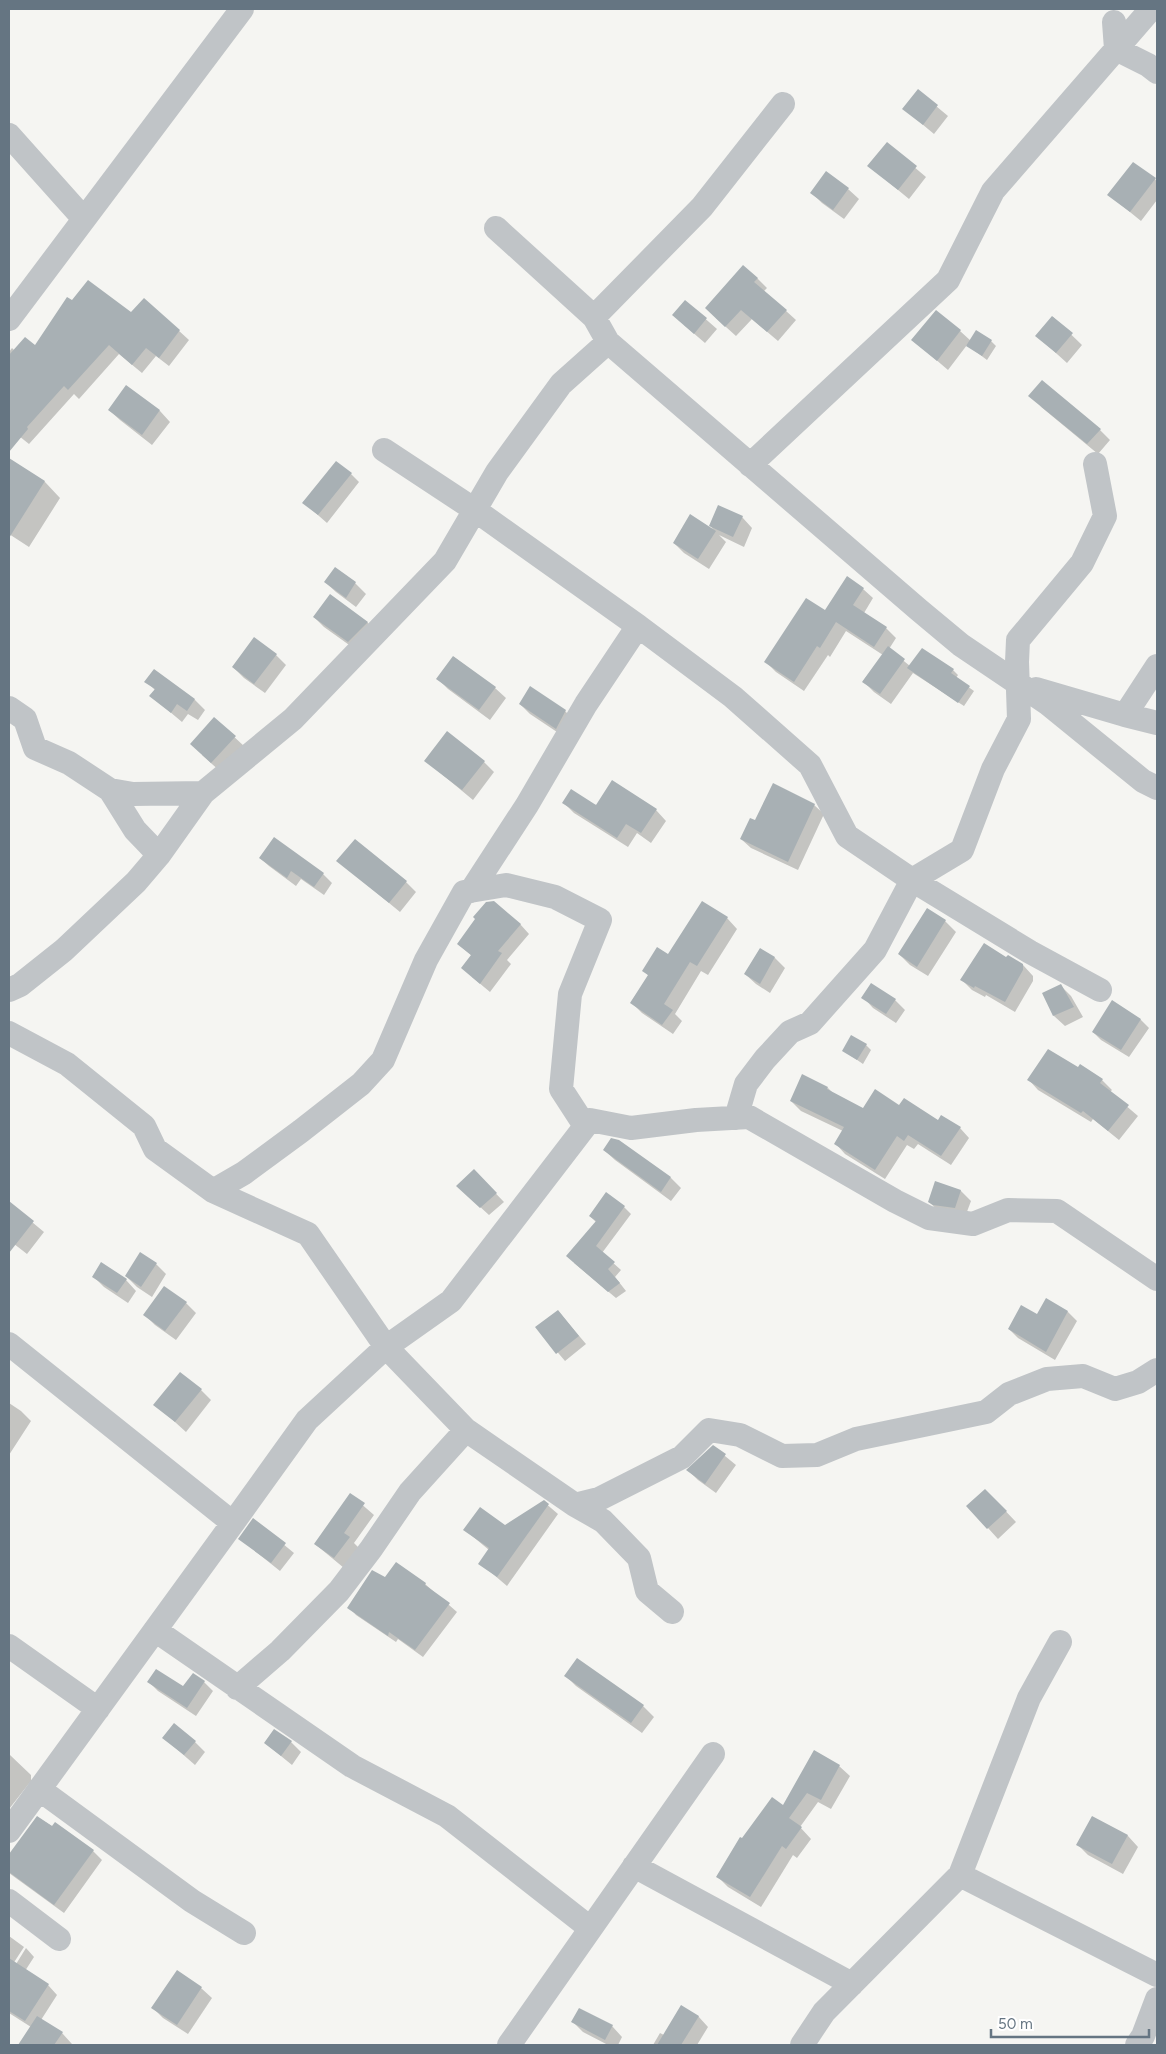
<svg xmlns="http://www.w3.org/2000/svg" width="1166" height="2054" font-family="Figtree,sans-serif">
<style>
.shadow{fill:#0003}
.building{fill:#a8b0b4}
.lines{fill:none;stroke-linecap:round;stroke-linejoin:round}
.minor{stroke:#c0c4c7;stroke-width:24}
</style>
<rect width="100%" height="100%" fill="#f5f5f2"/>
<path class="shadow" d="M 918,91 L 948,116 L 934,134 L 904,109 Z
M 887,144 L 926,177 L 909,199 L 869,166 Z
M 1155,179 L 1157,182 L 1157,200 L 1141,221 L 1109,195 Z
M 848,189 L 859,199 L 844,219 L 822,203 L 812,193 Z
M 757,278 L 767,288 L 764,291 L 796,320 L 778,341 L 752,319 L 736,336 L 716,318 Z
M 144,299 L 189,340 L 169,366 L 156,356 L 142,373 L 119,354 L 79,399 L 74,394 L 29,444 L 9,428 L 9,352 L 12,348 L 14,350 L 36,347 L 73,302 L 132,313 Z
M 685,301 L 717,329 L 705,343 L 684,325 Z
M 1053,317 L 1082,345 L 1067,363 L 1037,336 Z
M 960,331 L 971,341 L 991,341 L 996,346 L 987,360 L 967,345 L 948,370 L 913,340 Z
M 126,387 L 160,411 L 170,422 L 152,445 L 120,420 L 109,410 Z
M 1040,406 L 1100,430 L 1110,440 L 1098,454 Z
M 9,459 L 45,482 L 60,498 L 29,547 L 9,534 Z
M 351,474 L 359,482 L 327,523 L 303,502 Z
M 742,517 L 752,528 L 744,547 L 719,535 L 726,542 L 709,569 L 684,553 L 674,543 L 714,531 L 710,525 Z
M 335,569 L 355,583 L 366,594 L 356,607 L 336,592 L 325,582 Z
M 863,589 L 873,598 L 864,613 L 886,628 L 896,638 L 889,649 L 910,666 L 953,670 L 958,675 L 956,678 L 974,691 L 964,706 L 913,673 L 891,704 L 874,692 L 863,681 L 883,655 L 846,631 L 830,657 L 828,655 L 804,691 L 776,672 L 766,662 L 825,611 Z
M 314,617 L 367,622 L 377,633 L 359,652 L 324,627 Z
M 276,655 L 286,665 L 265,693 L 244,678 L 233,667 Z
M 454,657 L 495,688 L 506,698 L 490,720 L 448,689 L 438,679 Z
M 154,670 L 195,700 L 205,710 L 198,720 L 188,714 L 182,722 L 151,696 L 155,690 L 146,681 Z
M 531,688 L 565,711 L 576,722 L 566,738 L 530,714 L 520,704 Z
M 215,719 L 245,747 L 222,773 L 202,755 Z
M 426,761 L 484,762 L 494,772 L 473,800 Z
M 563,802 L 656,810 L 666,821 L 651,843 L 637,833 L 628,847 L 574,813 Z
M 814,805 L 824,814 L 798,870 L 751,848 L 741,839 L 755,821 Z
M 260,858 L 323,874 L 332,883 L 324,895 L 301,879 L 296,886 L 269,866 Z
M 338,861 L 406,882 L 416,892 L 400,912 Z
M 927,910 L 945,921 L 956,932 L 928,976 L 910,965 L 899,954 Z
M 727,918 L 737,929 L 708,975 L 701,971 L 675,1014 L 682,1021 L 673,1034 L 642,1013 L 631,1002 L 649,976 L 644,971 Z
M 520,924 L 529,934 L 507,960 L 511,964 L 490,992 L 472,977 L 472,956 L 458,944 Z
M 760,949 L 775,958 L 785,968 L 770,993 L 756,984 L 745,974 Z
M 1007,959 L 1023,965 L 1033,976 L 1033,981 L 1015,1012 L 986,995 L 985,997 L 972,990 L 962,980 Z
M 1061,986 L 1071,996 L 1083,1017 L 1065,1026 L 1054,1016 L 1044,994 Z
M 863,997 L 895,1000 L 905,1010 L 896,1023 L 873,1008 Z
M 1113,1002 L 1141,1020 L 1149,1028 L 1129,1057 L 1101,1040 L 1093,1032 Z
M 866,1045 L 871,1050 L 863,1064 L 844,1051 Z
M 1078,1069 L 1102,1080 L 1112,1090 L 1110,1092 L 1138,1116 L 1119,1140 L 1093,1119 L 1091,1122 L 1038,1090 L 1029,1080 Z
M 828,1088 L 833,1093 L 863,1110 L 899,1107 L 960,1128 L 969,1138 L 951,1165 L 918,1144 L 914,1149 L 907,1145 L 885,1179 L 845,1154 L 836,1144 L 843,1131 L 801,1111 L 791,1101 Z
M 604,1150 L 671,1178 L 681,1188 L 671,1201 L 615,1160 Z
M 474,1171 L 504,1202 L 489,1215 L 466,1194 Z
M 936,1182 L 961,1191 L 971,1201 L 965,1217 L 940,1212 L 929,1202 Z
M 9,1203 L 44,1232 L 27,1254 L 9,1240 Z
M 624,1207 L 631,1214 L 602,1253 L 621,1270 L 615,1277 L 626,1291 L 616,1298 L 574,1263 L 596,1222 L 590,1216 Z
M 156,1264 L 166,1274 L 152,1297 L 137,1287 L 126,1276 Z
M 94,1277 L 126,1280 L 136,1291 L 128,1303 L 104,1287 Z
M 1046,1300 L 1068,1312 L 1077,1321 L 1055,1360 L 1018,1338 L 1009,1329 L 1037,1316 Z
M 186,1303 L 196,1313 L 176,1340 L 155,1325 L 145,1315 Z
M 558,1311 L 586,1344 L 565,1361 L 537,1328 Z
M 201,1390 L 211,1400 L 186,1432 L 155,1404 Z
M 9,1403 L 21,1411 L 31,1421 L 9,1455 Z
M 714,1447 L 736,1465 L 716,1493 L 698,1480 L 688,1470 Z
M 351,1495 L 374,1515 L 354,1543 L 359,1548 L 344,1568 L 315,1544 Z
M 996,1501 L 1016,1522 L 998,1539 L 968,1506 Z
M 544,1502 L 558,1514 L 507,1586 L 480,1563 L 489,1550 L 465,1530 L 505,1527 Z
M 254,1520 L 294,1553 L 280,1571 L 240,1539 Z
M 385,1579 L 425,1584 L 457,1612 L 423,1657 L 398,1639 L 396,1642 L 356,1615 L 349,1607 Z
M 577,1660 L 643,1706 L 654,1717 L 642,1733 L 576,1686 L 566,1676 Z
M 149,1682 L 183,1688 L 204,1682 L 213,1691 L 196,1716 L 158,1691 Z
M 164,1738 L 195,1742 L 205,1752 L 195,1765 Z
M 291,1742 L 301,1752 L 292,1765 L 265,1743 Z
M 10,1755 L 31,1775 L 31,1781 L 9,1809 Z
M 839,1766 L 850,1776 L 831,1809 L 818,1802 L 800,1827 L 811,1839 L 797,1858 L 793,1855 L 761,1907 L 728,1887 L 717,1876 L 742,1840 Z
M 37,1817 L 93,1851 L 102,1860 L 64,1913 L 9,1873 L 9,1856 Z
M 1092,1817 L 1128,1836 L 1138,1847 L 1123,1874 L 1088,1855 L 1078,1845 Z
M 9,1936 L 24,1947 L 11,1967 L 13,1969 L 26,1948 L 34,1957 L 25,1971 L 48,1985 L 57,1995 L 41,2020 L 62,2033 L 72,2044 L 71,2045 L 19,2045 L 31,2027 L 9,2013 Z
M 177,1972 L 201,1988 L 212,1998 L 188,2034 L 163,2018 L 153,2008 Z
M 698,2016 L 708,2027 L 697,2045 L 653,2045 L 660,2033 L 664,2035 Z
M 573,2022 L 612,2026 L 622,2037 L 618,2045 L 608,2045 L 583,2032 Z"/>
<path class="building" d="M 918,89 L 938,105 L 923,125 L 902,109 Z
M 887,142 L 917,166 L 898,190 L 867,166 Z
M 1133,162 L 1156,178 L 1130,212 L 1107,195 Z
M 826,171 L 849,188 L 833,210 L 810,193 Z
M 743,265 L 758,278 L 754,282 L 787,310 L 767,332 L 741,310 L 725,327 L 705,308 Z
M 88,280 L 131,312 L 144,298 L 180,330 L 159,358 L 146,348 L 132,365 L 109,345 L 68,390 L 64,386 L 27,427 L 28,429 L 9,452 L 9,355 L 25,337 L 35,345 L 67,297 L 72,300 Z
M 685,300 L 707,318 L 694,334 L 672,315 Z
M 936,310 L 961,330 L 937,361 L 911,340 Z
M 1052,316 L 1073,333 L 1056,353 L 1035,336 Z
M 976,330 L 992,340 L 982,356 L 966,346 Z
M 1042,380 L 1101,429 L 1087,444 L 1028,396 Z
M 126,385 L 160,410 L 142,435 L 108,410 Z
M 9,458 L 45,481 L 9,538 Z
M 336,461 L 352,473 L 318,515 L 302,503 Z
M 718,505 L 743,516 L 733,537 L 709,526 Z
M 690,514 L 716,531 L 698,559 L 673,543 Z
M 335,567 L 356,582 L 346,598 L 324,582 Z
M 847,576 L 864,588 L 853,605 L 887,627 L 874,647 L 836,622 L 820,648 L 817,646 L 794,682 L 764,662 L 806,598 L 825,610 Z
M 330,594 L 368,622 L 348,642 L 313,617 Z
M 254,637 L 277,654 L 254,684 L 232,667 Z
M 888,646 L 905,659 L 880,694 L 862,682 Z
M 922,648 L 954,669 L 951,673 L 970,686 L 958,703 L 907,668 Z
M 453,656 L 496,687 L 479,710 L 436,679 Z
M 154,669 L 195,699 L 187,711 L 177,704 L 171,713 L 149,696 L 155,689 L 144,682 Z
M 530,686 L 566,710 L 556,729 L 519,704 Z
M 214,717 L 236,736 L 211,763 L 190,744 Z
M 447,731 L 485,761 L 462,790 L 424,761 Z
M 612,780 L 657,809 L 641,833 L 626,824 L 617,838 L 562,803 L 571,789 L 596,805 Z
M 773,783 L 815,804 L 788,862 L 740,839 L 750,818 L 755,820 Z
M 274,837 L 324,873 L 314,887 L 291,871 L 287,878 L 259,858 Z
M 355,839 L 407,881 L 389,903 L 336,861 Z
M 494,901 L 521,924 L 498,951 L 502,953 L 480,984 L 461,968 L 471,955 L 457,944 L 475,919 L 473,917 L 486,902 Z
M 702,901 L 728,917 L 697,966 L 690,962 L 664,1004 L 673,1010 L 662,1025 L 630,1003 L 648,975 L 642,971 L 657,947 L 668,954 Z
M 927,908 L 946,920 L 917,967 L 898,954 Z
M 984,943 L 1006,957 L 1008,955 L 1023,964 L 1023,970 L 1005,1002 L 975,986 L 974,988 L 960,980 Z
M 760,948 L 775,957 L 760,984 L 744,974 Z
M 871,983 L 896,999 L 886,1014 L 861,998 Z
M 1061,984 L 1074,1007 L 1053,1016 L 1042,993 Z
M 1112,1000 L 1141,1019 L 1121,1050 L 1092,1032 Z
M 851,1035 L 867,1044 L 857,1060 L 842,1051 Z
M 1048,1049 L 1078,1067 L 1080,1064 L 1103,1079 L 1100,1083 L 1129,1105 L 1108,1131 L 1083,1111 L 1081,1113 L 1027,1080 Z
M 802,1074 L 828,1087 L 827,1089 L 863,1108 L 875,1089 L 899,1105 L 904,1098 L 938,1120 L 941,1115 L 961,1127 L 941,1156 L 908,1135 L 904,1141 L 897,1136 L 875,1170 L 834,1144 L 844,1127 L 790,1101 Z
M 611,1138 L 619,1140 L 671,1177 L 661,1192 L 603,1150 Z
M 474,1169 L 497,1193 L 480,1208 L 456,1186 Z
M 935,1181 L 961,1190 L 955,1208 L 933,1205 L 928,1202 Z
M 606,1192 L 625,1206 L 596,1246 L 615,1262 L 608,1269 L 620,1283 L 608,1292 L 566,1256 L 596,1221 L 589,1216 Z
M 9,1201 L 34,1221 L 9,1253 Z
M 140,1252 L 157,1263 L 141,1287 L 125,1276 Z
M 101,1262 L 127,1279 L 117,1293 L 92,1277 Z
M 164,1286 L 187,1302 L 165,1331 L 143,1315 Z
M 1046,1298 L 1068,1311 L 1046,1352 L 1008,1329 L 1021,1305 L 1037,1314 Z
M 558,1310 L 579,1336 L 556,1354 L 535,1327 Z
M 180,1372 L 202,1389 L 175,1422 L 153,1405 Z
M 713,1445 L 726,1454 L 705,1484 L 686,1470 Z
M 985,1489 L 1007,1511 L 987,1529 L 966,1506 Z
M 350,1493 L 365,1503 L 344,1533 L 350,1537 L 334,1558 L 314,1544 Z
M 544,1500 L 549,1504 L 497,1577 L 478,1564 L 489,1548 L 463,1530 L 480,1507 L 505,1525 Z
M 253,1518 L 286,1543 L 271,1563 L 238,1539 Z
M 396,1562 L 426,1583 L 425,1585 L 450,1603 L 415,1650 L 389,1632 L 388,1636 L 347,1608 L 372,1570 L 385,1577 Z
M 577,1658 L 644,1705 L 631,1723 L 564,1676 Z
M 156,1669 L 183,1686 L 193,1673 L 205,1681 L 187,1708 L 147,1682 Z
M 174,1723 L 196,1741 L 184,1755 L 162,1738 Z
M 274,1729 L 292,1741 L 281,1756 L 264,1743 Z
M 814,1750 L 840,1765 L 821,1800 L 807,1793 L 789,1818 L 802,1827 L 786,1849 L 782,1846 L 750,1897 L 716,1877 L 740,1837 L 742,1838 L 772,1797 L 783,1805 Z
M 37,1816 L 52,1826 L 55,1822 L 94,1850 L 54,1905 L 9,1872 L 9,1854 Z
M 1092,1816 L 1128,1835 L 1112,1864 L 1076,1845 Z
M 9,1958 L 49,1984 L 25,2021 L 9,2011 Z
M 177,1970 L 202,1987 L 177,2025 L 151,2008 Z
M 681,2005 L 699,2016 L 681,2045 L 657,2045 Z
M 579,2008 L 613,2025 L 605,2040 L 571,2022 Z
M 37,2016 L 63,2032 L 54,2045 L 18,2045 Z"/>
<g class="lines">
<path class="minor" d="M 1114,22 L 1116,49 L 1148,65 L 1157,72
M 9,135 L 84,219
M 496,228 L 594,317 L 608,342 L 919,610 L 961,645 L 1047,703 L 1143,781 L 1157,788
M 594,317 L 702,207 L 783,104
M 9,319 L 242,9
M 384,450 L 475,510 L 638,626 L 733,697 L 810,765 L 847,836 L 912,880 L 962,850 L 993,769 L 1019,719 L 1017,662 L 1018,640 L 1082,563 L 1105,516 L 1095,464
M 750,465 L 948,280 L 993,191 L 1151,9
M 1036,689 L 1125,715 L 1157,666
M 9,708 L 25,719 L 35,748 L 69,763 L 110,790 L 135,830 L 159,855
M 1125,715 L 1157,723
M 110,790 L 133,794 L 203,793
M 471,891 L 527,805 L 586,704 L 638,626
M 9,990 L 20,985 L 64,950 L 136,882 L 159,855 L 203,793 L 293,719 L 445,561 L 497,472 L 561,384 L 608,342
M 9,1033 L 67,1064 L 144,1126 L 155,1149 L 213,1191 L 308,1234 L 386,1347 L 466,1430 L 575,1505 L 603,1521 L 639,1558 L 647,1591 L 672,1612
M 736,1118 L 746,1084 L 765,1059 L 790,1032 L 810,1023 L 875,950 L 912,880 L 1030,952 L 1100,990
M 213,1191 L 244,1173 L 301,1131 L 361,1084 L 383,1060 L 426,960 L 464,892 L 506,885 L 555,897 L 600,920 L 570,994 L 561,1089 L 585,1126
M 9,1344 L 233,1523 L 9,1831
M 575,1505 L 599,1499 L 682,1457 L 709,1430 L 740,1435 L 782,1456 L 817,1455 L 856,1439 L 986,1412 L 1009,1394 L 1047,1379 L 1083,1376 L 1115,1389 L 1138,1382 L 1157,1370
M 233,1523 L 307,1420 L 386,1347 L 451,1301 L 590,1120 L 631,1128 L 696,1120 L 749,1117 L 895,1201 L 929,1218 L 973,1224 L 1008,1210 L 1057,1211 L 1157,1279
M 155,1630 L 352,1766 L 447,1816 L 590,1928
M 9,1646 L 98,1709
M 237,1688 L 280,1651 L 339,1591 L 371,1549 L 410,1492 L 466,1430
M 39,1789 L 192,1901 L 244,1933
M 634,1866 L 852,1984
M 960,1875 L 1157,1975
M 9,1901 L 59,1939
M 509,2045 L 713,1754
M 802,2045 L 824,2012 L 960,1875 L 1029,1698 L 1060,1642
M 1137,2045 L 1143,2036 L 1157,1999"/>
</g>
<rect width="1166" height="2054" fill="none" stroke="#657582" stroke-width="20"/>
<path d="M991 2029v8h158v-8" fill="none" stroke="#657582" stroke-width="2.5"/>
<text x="998" y="2029" font-size="15" fill="#657582" stroke="#ffffff" stroke-width="4" paint-order="stroke">50 m</text>
</svg>
